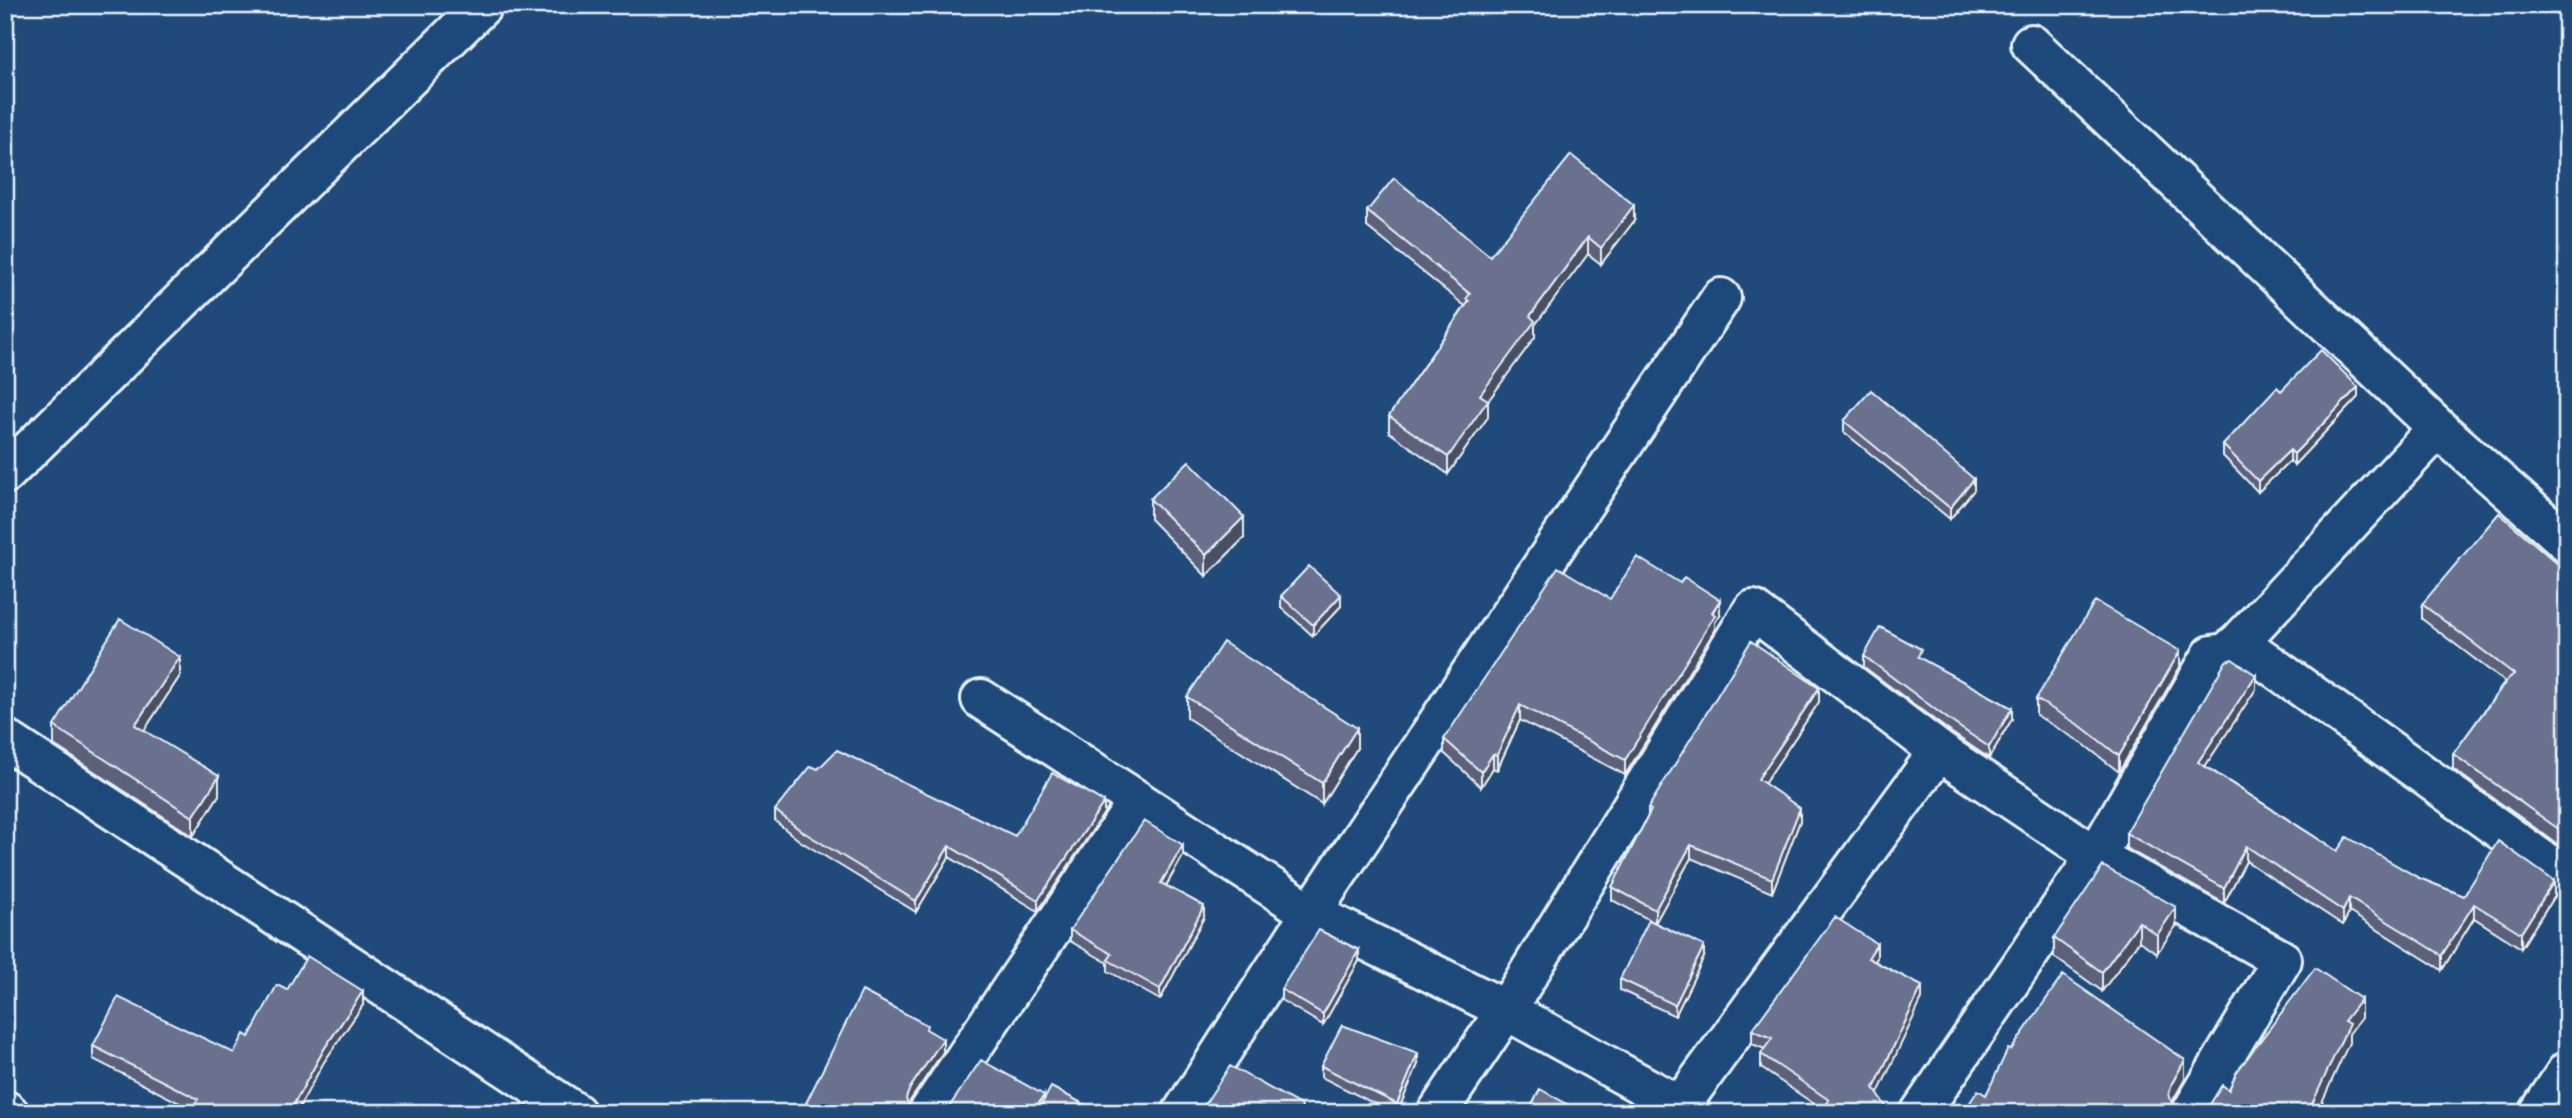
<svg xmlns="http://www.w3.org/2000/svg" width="2572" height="1118" font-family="Sriracha,sans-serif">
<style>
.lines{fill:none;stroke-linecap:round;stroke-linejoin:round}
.minor-casing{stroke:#e8f1f8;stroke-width:44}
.minor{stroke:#1f4a7a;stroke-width:38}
.wall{fill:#5b617a;stroke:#e8f1f8;stroke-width:2}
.shaded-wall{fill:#4a4f63;stroke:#e8f1f8;stroke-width:2}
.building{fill:#6a718e;stroke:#e8f1f8;stroke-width:2}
</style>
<rect width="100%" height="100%" fill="#1f4a7a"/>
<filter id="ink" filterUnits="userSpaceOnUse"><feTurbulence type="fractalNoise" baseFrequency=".0143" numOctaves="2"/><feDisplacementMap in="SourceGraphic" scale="14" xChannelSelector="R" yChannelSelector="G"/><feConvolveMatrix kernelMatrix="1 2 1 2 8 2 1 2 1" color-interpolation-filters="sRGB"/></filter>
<g filter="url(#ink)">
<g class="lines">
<g class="minor-casing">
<path id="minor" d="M 2031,44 L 2438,428
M 5,474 L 483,5
M 2239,642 L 2438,428 L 2567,542
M 981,699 L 1311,913 L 1506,1010 L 1680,1106 L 1676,1113
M 5,739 L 576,1113
M 5,1110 L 9,1113
M 928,1113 L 1138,801
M 1182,1113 L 1311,913 L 1721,298
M 1437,1113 L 1506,1010 L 1753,610 L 1939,751
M 1691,1113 L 1680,1106 L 1939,751 L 2096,856 L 2282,960 L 2191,1113
M 1920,1113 L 2096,856 L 2212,655 L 2226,653 L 2239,642 L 2567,878
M 2539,1113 L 2567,1071"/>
</g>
<use href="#minor" class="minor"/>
</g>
<path class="wall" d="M 1367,211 L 1490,256 L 1634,221 L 1601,264 L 1588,254 L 1535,325 L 1535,337 L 1488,401 L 1488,417 L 1448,474 L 1389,432 L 1389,416 L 1465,306 L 1367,227 Z
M 2281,391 L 2358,397 L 2294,465 L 2290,461 L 2258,492 L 2223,456 L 2223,445 Z
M 1844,421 L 1974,490 L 1950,519 L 1844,432 Z
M 1150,499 L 1244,538 L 1206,576 L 1150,519 Z
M 2567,572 L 2567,851 L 2453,769 L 2453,754 L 2505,682 L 2422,619 L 2422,604 Z
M 1281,596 L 1341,606 L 1313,636 L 1281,607 Z
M 1610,599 L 1720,615 L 1715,622 L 1715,630 L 1625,775 L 1520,720 L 1497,770 L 1493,768 L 1481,787 L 1444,753 L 1444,739 Z
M 1864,656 L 1921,659 L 2012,719 L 1989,758 L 1952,733 L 1864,667 Z
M 2180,667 L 2119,772 L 2082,743 L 2036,715 L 2036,699 Z
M 180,676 L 144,731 L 219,795 L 193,836 L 54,745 L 54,726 Z
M 2256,689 L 2205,766 L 2337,851 L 2419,878 L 2464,896 L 2554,896 L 2521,948 L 2474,918 L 2442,970 L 2349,912 L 2343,925 L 2246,861 L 2224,903 L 2126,848 L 2126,833 Z
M 1187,697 L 1357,748 L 1322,804 L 1187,718 Z
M 1819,702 L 1764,784 L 1800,821 L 1772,893 L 1691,858 L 1655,923 L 1612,900 L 1612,887 L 1648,816 L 1648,808 Z
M 775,810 L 1015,836 L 1104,813 L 1038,911 L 949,857 L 916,912 L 800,841 L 775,821 Z
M 1183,856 L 1166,886 L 1204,917 L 1160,1000 L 1108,971 L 1108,963 L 1070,941 L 1070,930 Z
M 2176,907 L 2176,926 L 2157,953 L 2139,941 L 2102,991 L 2054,957 L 2054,938 Z
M 1704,957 L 1675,1016 L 1620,990 L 1620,979 Z
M 1877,958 L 1875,961 L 1922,999 L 1823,1110 L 1761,1068 L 1761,1054 L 1765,1049 L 1752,1044 L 1752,1030 Z
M 1359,961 L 1323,1025 L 1281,1000 L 1281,989 Z
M 287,990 L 363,1005 L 324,1062 L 191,1109 L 93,1059 L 93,1046 L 234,1053 L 249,1037 Z
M 1418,1064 L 1397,1113 L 1393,1113 L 1321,1077 L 1321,1066 Z"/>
<path class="shaded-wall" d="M 1634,205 L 1634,221 L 1601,264 L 1601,248 Z
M 1588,237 L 1588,254 L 1535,325 L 1535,337 L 1488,401 L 1488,417 L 1448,474 L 1448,457 L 1480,395 L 1530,316 Z
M 2358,387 L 2358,397 L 2294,465 L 2294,454 Z
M 2290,450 L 2290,461 L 2258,492 L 2258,481 Z
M 1974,479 L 1974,490 L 1950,519 L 1950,508 Z
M 1244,517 L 1244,538 L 1206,576 L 1206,555 Z
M 1341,595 L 1341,606 L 1313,636 L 1313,625 Z
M 1720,600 L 1720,615 L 1715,622 L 1715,630 L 1625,775 L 1625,760 Z
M 2180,651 L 2180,667 L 2119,772 L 2119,756 Z
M 180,657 L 180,676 L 135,744 L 135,725 Z
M 2256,675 L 2256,689 L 2198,777 L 2198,762 Z
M 1819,688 L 1819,702 L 1758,793 L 1758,779 Z
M 1520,705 L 1520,720 L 1497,770 L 1497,755 Z
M 2012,708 L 2012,719 L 1989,758 L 1989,747 Z
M 1357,728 L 1357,748 L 1322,804 L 1322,783 Z
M 1493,754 L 1493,768 L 1481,787 L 1481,772 Z
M 219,776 L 219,795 L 193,836 L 193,817 Z
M 1104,802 L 1104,813 L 1038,911 L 1038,900 Z
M 1800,808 L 1800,821 L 1772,893 L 1772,879 Z
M 1183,845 L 1183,856 L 1161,894 L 1161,883 Z
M 1691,845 L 1691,858 L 1655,923 L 1655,910 Z
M 949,846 L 949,857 L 916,912 L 916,901 Z
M 2246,846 L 2246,861 L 2224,903 L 2224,888 Z
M 2554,881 L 2554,896 L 2521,948 L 2521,933 Z
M 2349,898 L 2349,912 L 2343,925 L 2343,911 Z
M 2474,904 L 2474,918 L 2442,970 L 2442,955 Z
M 1204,906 L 1204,917 L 1160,1000 L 1160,989 Z
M 2176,907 L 2176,926 L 2157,953 L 2157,935 Z
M 2139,922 L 2139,941 L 2102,991 L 2102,972 Z
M 1877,944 L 1877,958 L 1868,971 L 1868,958 Z
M 1704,946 L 1704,957 L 1675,1016 L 1675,1005 Z
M 1359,950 L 1359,961 L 1323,1025 L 1323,1014 Z
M 1922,986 L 1922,999 L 1874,1102 L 1874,1088 Z
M 363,991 L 363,1005 L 324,1062 L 296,1113 L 289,1113 L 324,1049 Z
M 2361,999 L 2361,1018 L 2349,1034 L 2349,1043 L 2317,1113 L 2308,1113 L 2344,1021 Z
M 943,1039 L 943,1052 L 910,1101 L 906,1111 L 906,1098 L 910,1088 Z
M 1418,1053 L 1418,1064 L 1397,1113 L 1397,1104 Z
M 2185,1060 L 2185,1079 L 2172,1102 L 2169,1113 L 2169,1094 L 2172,1083 Z
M 1044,1095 L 1044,1108 L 1041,1113 L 1033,1113 Z"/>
<path class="building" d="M 1571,155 L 1634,205 L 1601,248 L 1588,237 L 1530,316 L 1535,321 L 1480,395 L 1488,400 L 1448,457 L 1389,416 L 1469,301 L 1466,299 L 1470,294 L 1367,211 L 1394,178 L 1490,256 Z
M 2321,350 L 2358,387 L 2294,454 L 2290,450 L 2258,481 L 2223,445 L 2277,387 L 2281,391 Z
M 1871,390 L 1974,479 L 1950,508 L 1844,421 Z
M 1189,461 L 1244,517 L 1206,555 L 1150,499 Z
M 2499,513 L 2567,572 L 2567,580 L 2565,581 L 2567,582 L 2567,835 L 2453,754 L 2508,679 L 2514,674 L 2422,604 Z
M 1637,557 L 1680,583 L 1684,577 L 1720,600 L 1712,612 L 1715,615 L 1625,760 L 1520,705 L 1497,755 L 1493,754 L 1481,772 L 1444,739 L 1558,567 L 1610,599 Z
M 1309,566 L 1341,595 L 1313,625 L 1281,596 Z
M 2095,601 L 2180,651 L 2119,756 L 2082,727 L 2036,699 Z
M 120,619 L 180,657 L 135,725 L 219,776 L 193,817 L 54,726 Z
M 1880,627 L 1921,649 L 1918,657 L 2012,708 L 1989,747 L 1952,722 L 1864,656 Z
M 1751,641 L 1819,688 L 1758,779 L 1800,808 L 1772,879 L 1691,845 L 1655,910 L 1612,887 L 1651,810 L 1648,808 Z
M 1223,642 L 1357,728 L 1322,783 L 1187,697 Z
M 2232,659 L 2256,675 L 2198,762 L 2337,851 L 2347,837 L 2419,878 L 2464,896 L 2498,841 L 2554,881 L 2521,933 L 2474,904 L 2442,955 L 2349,898 L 2343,911 L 2246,846 L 2224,888 L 2126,833 L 2226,661 Z
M 837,750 L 1015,836 L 1052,773 L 1104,802 L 1038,900 L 949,846 L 916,901 L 800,830 L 775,810 L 811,766 L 818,769 Z
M 1144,821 L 1183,845 L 1161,883 L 1204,906 L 1160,989 L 1108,960 L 1112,954 L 1070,930 Z
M 2103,866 L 2176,907 L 2157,935 L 2139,922 L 2102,972 L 2054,938 Z
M 1835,917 L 1877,944 L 1868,958 L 1922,986 L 1874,1088 L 1890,1113 L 1822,1113 L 1829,1100 L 1761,1054 L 1772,1038 L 1752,1030 Z
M 1649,920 L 1704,946 L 1675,1005 L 1620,979 Z
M 1319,930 L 1359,950 L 1323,1014 L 1281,989 Z
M 307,956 L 363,991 L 324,1049 L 289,1113 L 188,1113 L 198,1099 L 93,1046 L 118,997 L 234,1053 L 244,1034 L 249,1037 L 277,985 L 287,990 Z
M 2315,968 L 2361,999 L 2344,1021 L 2349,1024 L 2308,1113 L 2202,1113 L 2209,1106 L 2222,1085 L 2229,1090 L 2236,1073 Z
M 2063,975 L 2185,1060 L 2172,1083 L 2169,1094 L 2172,1104 L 2181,1113 L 1963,1113 L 1978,1090 L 1986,1095 L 2008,1049 L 2011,1050 Z
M 862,991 L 927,1025 L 926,1029 L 943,1039 L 910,1088 L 906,1098 L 909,1110 L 911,1113 L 801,1113 Z
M 1342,1025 L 1418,1053 L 1397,1104 L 1321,1066 Z
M 981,1060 L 1044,1095 L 1033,1113 L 945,1113 Z
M 1230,1066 L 1302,1106 L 1300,1113 L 1199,1113 Z
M 1051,1087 L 1101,1113 L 1037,1113 Z
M 1540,1089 L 1583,1113 L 1528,1113 Z"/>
</g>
<rect width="2572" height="1118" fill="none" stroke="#1f4a7a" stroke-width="28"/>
<rect x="14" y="14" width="2544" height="1090" fill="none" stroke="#e8f1f8" stroke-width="2.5" filter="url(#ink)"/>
</svg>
